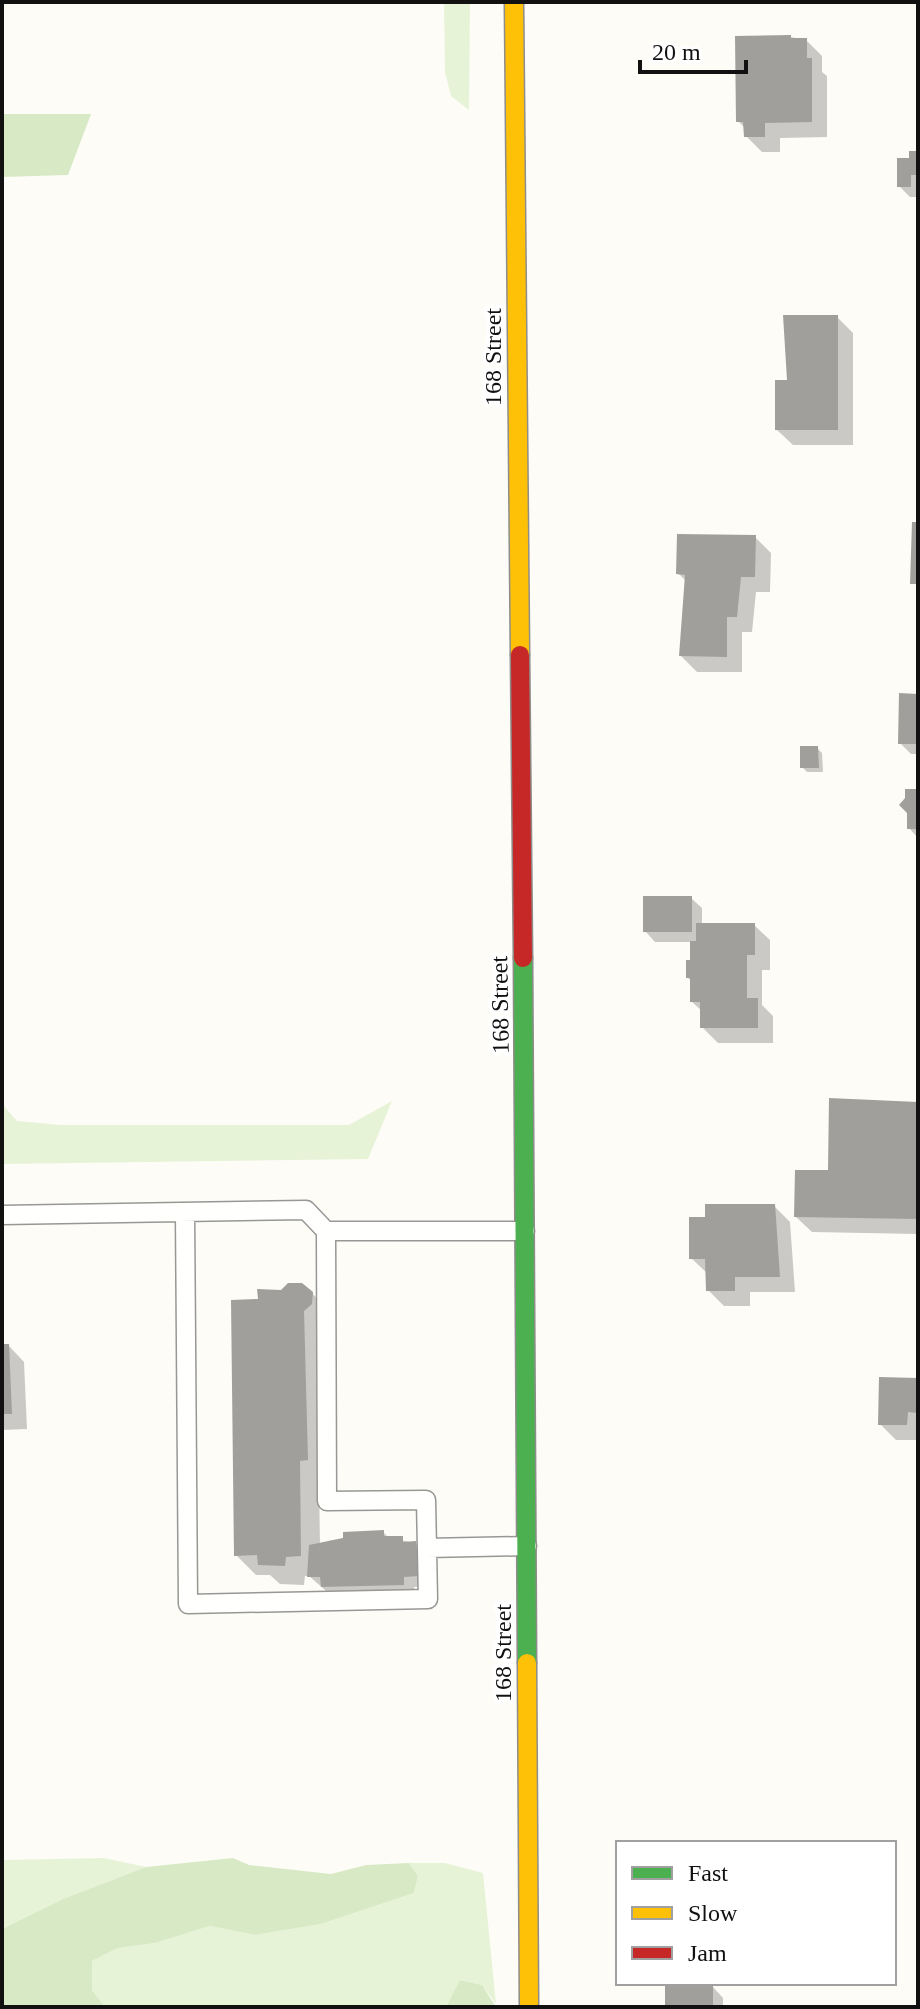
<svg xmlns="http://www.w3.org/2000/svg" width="920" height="2009" font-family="Georgia,serif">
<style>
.green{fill:#e7f3d7}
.forest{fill:#d8eac5}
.shadow{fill:#0003}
.building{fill:#a19f9c}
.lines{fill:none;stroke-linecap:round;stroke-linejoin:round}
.lane-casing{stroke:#979795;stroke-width:21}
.fast-casing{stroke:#8e8d8b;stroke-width:21}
.slow-casing{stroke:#8e8d8b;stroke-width:21}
.jam-casing{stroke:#8e8d8b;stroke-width:21}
.lane{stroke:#fffffe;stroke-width:18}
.fast{stroke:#4caf50;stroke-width:18}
.slow{stroke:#ffc107;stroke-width:18}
.jam{stroke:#c62828;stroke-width:18}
.labels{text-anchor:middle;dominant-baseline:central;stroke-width:8;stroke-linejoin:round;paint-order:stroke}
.street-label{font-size:24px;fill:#111;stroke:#fff}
</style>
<rect width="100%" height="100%" fill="#fdfcf7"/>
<path class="green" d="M 444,2 L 470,2 L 469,110 L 451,96 L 445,72 Z
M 392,1101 L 368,1159 L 2,1164 L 2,1104 L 17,1121 L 60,1125 L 349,1125 Z
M 104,1858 L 146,1867 L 63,1899 L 2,1929 L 2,1860 Z
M 409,1863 L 445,1863 L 483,1873 L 496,2004 L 482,1985 L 461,1980 L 446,2007 L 105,2007 L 92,1990 L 92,1961 L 118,1948 L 155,1943 L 210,1926 L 255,1935 L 321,1924 L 414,1893 L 418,1876 Z"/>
<path class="forest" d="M 2,114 L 91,114 L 68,175 L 2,177 Z
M 233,1858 L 249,1865 L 331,1874 L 366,1865 L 409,1863 L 418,1876 L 414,1893 L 321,1924 L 255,1935 L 210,1926 L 155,1943 L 118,1948 L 92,1961 L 92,1990 L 105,2007 L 2,2007 L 2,1929 L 63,1899 L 146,1867 Z
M 460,1980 L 482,1985 L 496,2007 L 446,2007 Z"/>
<path class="shadow" d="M 790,37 L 806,40 L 822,56 L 822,72 L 827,76 L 827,137 L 780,138 L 780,152 L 762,152 L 746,136 L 746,129 L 738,121 Z
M 918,153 L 918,197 L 910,197 L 899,186 Z
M 785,317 L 837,317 L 853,333 L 853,445 L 793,445 L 777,430 L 789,382 Z
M 755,537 L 771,553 L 770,592 L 756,592 L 752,632 L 742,632 L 742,672 L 697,672 L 681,656 L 686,581 L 678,573 Z
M 918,697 L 918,754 L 911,754 L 900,743 Z
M 817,748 L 822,753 L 823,772 L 807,772 L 802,767 Z
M 918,792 L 918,838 L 909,828 Z
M 691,898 L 702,908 L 702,925 L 754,925 L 770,940 L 770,970 L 762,970 L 762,1005 L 773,1016 L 773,1043 L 718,1043 L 702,1027 L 702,1011 L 692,1002 L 692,982 L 688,978 L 695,942 L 655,942 L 645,931 Z
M 918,1104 L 918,1234 L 812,1232 L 796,1217 L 830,1172 Z
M 774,1206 L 790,1222 L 795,1292 L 750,1292 L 750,1306 L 724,1306 L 708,1290 L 708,1274 L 691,1258 L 707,1219 Z
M 312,1293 L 332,1314 L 319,1480 L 320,1546 L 329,1545 L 328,1541 L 383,1532 L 389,1538 L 416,1543 L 426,1554 L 429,1586 L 414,1587 L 414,1595 L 333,1597 L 309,1576 L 305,1576 L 304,1585 L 280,1584 L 270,1575 L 256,1575 L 236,1555 L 233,1302 Z
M 2,1346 L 9,1346 L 24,1362 L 27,1429 L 2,1430 Z
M 918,1380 L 918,1440 L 896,1440 L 880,1424 Z
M 713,1987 L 723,1998 L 723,2007 L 667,2007 Z"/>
<path class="building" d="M 791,35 L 791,38 L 807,38 L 807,58 L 812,58 L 812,122 L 765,123 L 765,137 L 744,137 L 743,122 L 736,122 L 735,36 Z
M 909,151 L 918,151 L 918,175 L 911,175 L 911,187 L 897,187 L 897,158 L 909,158 Z
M 783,315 L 838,315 L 838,430 L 775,430 L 775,380 L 787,380 Z
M 912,522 L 918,522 L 918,584 L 910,584 Z
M 677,534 L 756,535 L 755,577 L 741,577 L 737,617 L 727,617 L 727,657 L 679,656 L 685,575 L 676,574 Z
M 899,693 L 918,694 L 918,744 L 898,744 Z
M 800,746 L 818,746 L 819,768 L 800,768 Z
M 905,789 L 918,789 L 918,829 L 907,829 L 907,813 L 899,805 L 905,798 Z
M 643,896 L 692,896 L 692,932 L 643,932 Z
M 696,923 L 755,923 L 755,955 L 747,955 L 747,998 L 758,998 L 758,1028 L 700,1028 L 700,1002 L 690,1002 L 690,978 L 686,978 L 686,960 L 690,960 L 690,941 L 696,941 Z
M 829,1098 L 918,1102 L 918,1219 L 794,1217 L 795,1170 L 828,1170 Z
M 705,1204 L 775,1204 L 780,1277 L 735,1277 L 735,1291 L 706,1291 L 705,1259 L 689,1259 L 689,1217 L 705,1217 Z
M 288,1283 L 302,1283 L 313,1292 L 312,1304 L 304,1311 L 308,1460 L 300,1461 L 301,1556 L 286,1557 L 285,1566 L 258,1565 L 257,1555 L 234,1556 L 231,1300 L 258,1299 L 257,1289 L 281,1290 Z
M 2,1344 L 9,1344 L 12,1414 L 2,1414 Z
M 879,1377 L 918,1378 L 918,1413 L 908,1412 L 907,1425 L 878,1425 Z
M 384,1530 L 384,1536 L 403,1536 L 403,1542 L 416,1541 L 419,1576 L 404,1577 L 404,1585 L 321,1587 L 320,1577 L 307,1577 L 309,1545 L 343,1538 L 343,1532 Z
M 665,1984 L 713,1985 L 713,2007 L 665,2007 Z"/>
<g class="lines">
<g class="lane-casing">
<path id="lane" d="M 185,1212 L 188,1604 L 428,1599 L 426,1500 L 327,1501 L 326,1231
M 2,1215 L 306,1210 L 326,1231 L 525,1231
M 427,1548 L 527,1546"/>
</g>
<g class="fast-casing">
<path id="fast" d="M 523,958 L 527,1663"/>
</g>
<g class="slow-casing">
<path id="slow" d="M 514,2 L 520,655
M 527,1663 L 529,2007"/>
</g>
<g class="jam-casing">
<path id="jam" d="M 520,655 L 523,958"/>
</g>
<use href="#lane" class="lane"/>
<use href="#fast" class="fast"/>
<use href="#slow" class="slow"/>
<use href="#jam" class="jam"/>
</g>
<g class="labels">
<g class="street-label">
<text transform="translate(493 357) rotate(-90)">168 Street</text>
<text transform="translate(500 1005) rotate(-91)">168 Street</text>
<text transform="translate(503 1653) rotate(-90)">168 Street</text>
</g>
</g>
<rect width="920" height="2009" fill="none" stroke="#111111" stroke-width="8"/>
<rect x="616" y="1841" width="280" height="144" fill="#ffffff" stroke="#a0a0a0" stroke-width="2"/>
<rect x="632" y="1867" width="40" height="12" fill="#4caf50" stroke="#a0a0a0" stroke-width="2"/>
<text x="688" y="1881" font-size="24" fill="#111111">Fast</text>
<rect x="632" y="1907" width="40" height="12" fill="#ffc107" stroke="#a0a0a0" stroke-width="2"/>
<text x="688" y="1921" font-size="24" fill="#111111">Slow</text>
<rect x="632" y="1947" width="40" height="12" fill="#c62828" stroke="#a0a0a0" stroke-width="2"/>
<text x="688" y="1961" font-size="24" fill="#111111">Jam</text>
<path d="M640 60v12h106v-12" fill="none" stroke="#111111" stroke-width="4"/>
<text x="652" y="60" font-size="24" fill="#111111" stroke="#ffffff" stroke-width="6" paint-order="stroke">20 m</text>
</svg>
